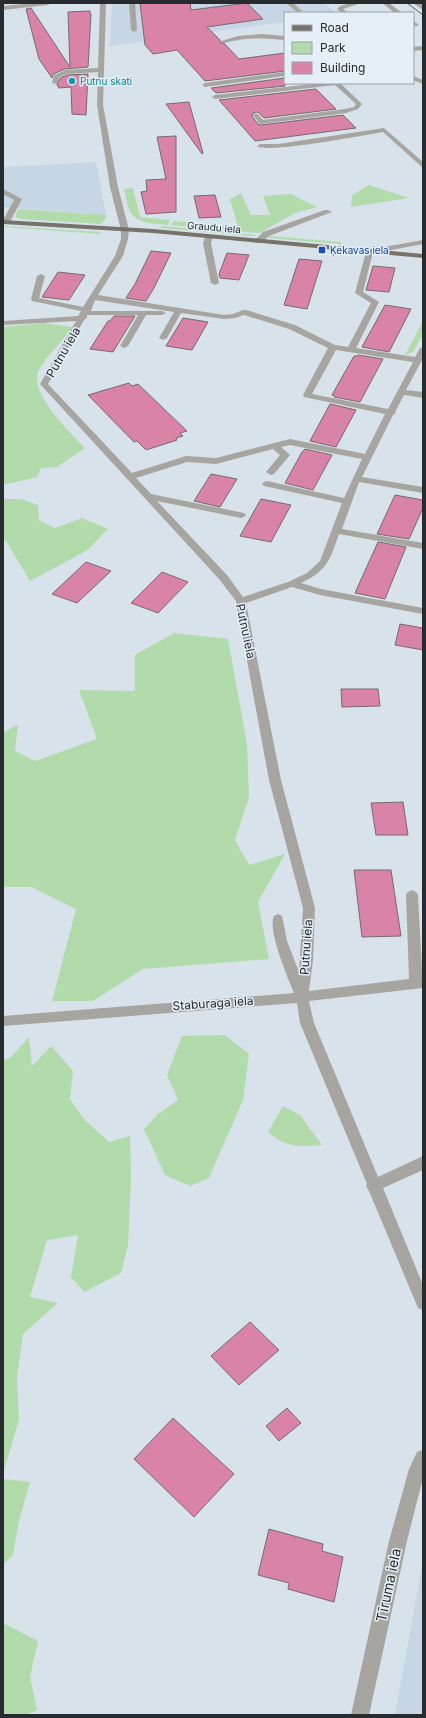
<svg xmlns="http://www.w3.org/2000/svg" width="426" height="1718" font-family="Inter,sans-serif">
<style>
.built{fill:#c6d6e4}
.green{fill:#b2dbab}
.building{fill:#d983a6;stroke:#766a6e}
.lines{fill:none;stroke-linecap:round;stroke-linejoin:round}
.minor{fill:#a7a5a0;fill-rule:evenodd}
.major{fill:#77726a;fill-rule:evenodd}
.tram{stroke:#5b6166;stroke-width:1}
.culture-dot{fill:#0f9aa8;stroke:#e5eff8;stroke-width:1.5}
.transit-dot{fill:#1a4fb4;stroke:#e5eff8;stroke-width:1.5}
.labels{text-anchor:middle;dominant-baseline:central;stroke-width:3;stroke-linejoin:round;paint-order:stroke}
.far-culture-label{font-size:10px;fill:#0d838f;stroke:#e5eff8;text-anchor:start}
.far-street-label{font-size:10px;fill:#272b2e;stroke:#e5eff8}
.far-transit-label{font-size:10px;fill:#164399;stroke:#e5eff8;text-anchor:start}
.street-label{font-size:12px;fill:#272b2e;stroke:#e5eff8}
.near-street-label{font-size:14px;fill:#272b2e;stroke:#e5eff8}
</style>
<rect width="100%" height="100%" fill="#d8e2eb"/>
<path class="built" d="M 112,3 L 323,3 L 337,13 L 285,13 L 285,22 L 110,46 Z
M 96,162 L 106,215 L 3,207 L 3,167 Z
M 423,1561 L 423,1715 L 395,1715 Z"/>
<path class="green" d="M 369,185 L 409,198 L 351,207 L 352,195 Z
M 133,188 L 140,217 L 170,220 L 168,225 C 156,224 136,224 130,211 C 127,205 126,196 124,189 Z
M 241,193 L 251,215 L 270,215 L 263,196 L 291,194 L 317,207 L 295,213 L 260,233 L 171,225 L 174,221 L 238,227 L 230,199 Z
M 19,209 L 106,215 L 106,218 L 101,224 L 21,219 L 16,217 L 16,213 Z
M 3,226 L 101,232 L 100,234 L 3,227 Z
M 162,226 L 257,235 L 252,236 L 160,228 Z
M 269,236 L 341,242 L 341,244 L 268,238 Z
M 423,321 L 423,334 L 413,352 L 405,355 Z
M 43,323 L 73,327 C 64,339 46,357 39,370 C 27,392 71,433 85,448 L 57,467 L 41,468 L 37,477 L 3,485 L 3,327 Z
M 3,499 L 21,499 L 38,505 L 39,520 L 55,528 L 82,518 L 108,529 L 88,550 L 30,581 L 6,541 L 3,541 Z
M 174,633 L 228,639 L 247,744 L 249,797 L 235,840 L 249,865 L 285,854 L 258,902 L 269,959 L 143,969 L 93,1001 L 52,1001 L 76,909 L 31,887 L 3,887 L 3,732 L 18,725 L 15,751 L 35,761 L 97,739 L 79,690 L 135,691 L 135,655 Z
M 225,1035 L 249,1054 L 243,1100 L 209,1178 L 190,1186 L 165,1175 L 144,1129 L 158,1114 L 178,1100 L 167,1075 L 182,1036 Z
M 29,1037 L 32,1066 L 51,1046 L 73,1071 L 70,1099 L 84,1119 L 109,1142 L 130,1136 L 131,1177 L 128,1245 L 121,1273 L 84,1292 L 71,1277 L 78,1235 L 47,1240 L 30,1297 L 58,1303 L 23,1334 L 17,1377 L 19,1419 L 3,1474 L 3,1060 L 10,1058 Z
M 283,1106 L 300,1115 L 322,1145 C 298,1147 287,1148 268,1132 Z
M 3,1479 L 30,1482 L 19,1521 L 13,1555 L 3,1565 Z
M 3,1623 L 38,1641 L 30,1677 L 37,1710 L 26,1715 L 3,1715 Z"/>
<path class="building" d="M 140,3 L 190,3 L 191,10 L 247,3 L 263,19 L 207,27 L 220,40 L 220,42 L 225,44 L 239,59 L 285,53 L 285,71 L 205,81 L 177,50 L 153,54 L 145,45 Z
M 31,8 L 70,67 L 68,12 L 90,11 L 90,14 L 91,14 L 88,67 L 65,69 L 53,74 L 52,78 L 39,59 L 26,9 Z
M 88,74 L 86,115 L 72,114 L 71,87 L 59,88 L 57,85 L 60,78 L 67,75 Z
M 285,78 L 285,86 L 216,93 L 211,88 Z
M 316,89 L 336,109 L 264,118 L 258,112 L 253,113 L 252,116 L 258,124 L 261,125 L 343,115 L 356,128 L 255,141 L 219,100 Z
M 189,102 L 203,153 L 202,154 L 166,104 Z
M 176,136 L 176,212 L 146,214 L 141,192 L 147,191 L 146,180 L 166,179 L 157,137 Z
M 215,195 L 221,217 L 199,218 L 194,196 Z
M 151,251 L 171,253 L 154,288 L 146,301 L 126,298 L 135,284 Z
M 227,253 L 249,255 L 239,280 L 220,278 L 219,274 Z
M 299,259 L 322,261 L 307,309 L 284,305 Z
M 373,266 L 395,268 L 389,292 L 366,290 Z
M 58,272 L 85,275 L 69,300 L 42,297 Z
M 385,305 L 411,309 L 389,352 L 362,347 Z
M 114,316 L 135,316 L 113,352 L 90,349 L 108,321 L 110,321 Z
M 183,318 L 208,322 L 192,350 L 166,346 Z
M 358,355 L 383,359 L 360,402 L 334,397 L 335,396 L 332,395 L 354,356 L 357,356 Z
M 129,383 L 132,386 L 138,384 L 187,431 L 180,433 L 183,436 L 176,438 L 177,440 L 146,450 L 137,441 L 134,442 L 88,395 Z
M 330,404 L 356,410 L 336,447 L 310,441 Z
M 305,449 L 332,455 L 313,490 L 285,483 L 302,452 Z
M 211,474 L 237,479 L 220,507 L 194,501 Z
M 395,495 L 423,500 L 423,508 L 409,539 L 377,534 Z
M 261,499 L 291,505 L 271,542 L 240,536 Z
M 378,542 L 406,547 L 385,599 L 355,593 Z
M 86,562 L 111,571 L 77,603 L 52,594 Z
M 162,572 L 188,582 L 158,613 L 131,603 Z
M 400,624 L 423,628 L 423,650 L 395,645 Z
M 341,689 L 378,689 L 380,706 L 342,707 Z
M 403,802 L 408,835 L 376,835 L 371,803 Z
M 354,870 L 391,870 L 401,936 L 362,937 Z
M 250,1322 L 279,1350 L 239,1385 L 211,1356 Z
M 287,1408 L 301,1423 L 279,1441 L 266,1426 Z
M 173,1418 L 234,1474 L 194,1517 L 134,1459 Z
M 269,1529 L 323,1544 L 322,1551 L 343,1557 L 334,1602 L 288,1589 L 289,1583 L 258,1575 Z"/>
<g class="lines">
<path class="minor" d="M 33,3 L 51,3 L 48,5 L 3,10 L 3,6 Z
M 100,3 L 106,3 L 103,105 L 118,187 L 129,230 L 128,239 L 123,256 L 98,295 L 224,315 L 233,314 L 243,310 L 246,310 L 295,325 L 335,345 L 348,347 L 371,303 L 355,293 L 367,248 L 373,249 L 423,240 L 423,244 L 376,253 L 373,252 L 363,292 L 379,302 L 356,348 L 415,357 L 420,348 L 423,348 L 423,358 L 406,390 L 423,392 L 423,398 L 404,395 L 395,412 L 396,413 L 393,415 L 362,477 L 423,487 L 423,493 L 359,482 L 342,529 L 423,543 L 423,549 L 339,534 C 330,560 327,571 301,583 L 321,589 L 423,608 L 423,614 L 320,595 L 292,587 L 246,603 L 281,780 L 315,908 L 313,960 L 309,991 L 409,979 L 406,895 L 408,892 L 412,890 L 416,892 L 418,895 L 423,988 L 309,1001 L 314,1023 L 378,1177 L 423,1156 L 423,1170 L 383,1188 L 423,1285 L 423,1310 L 418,1308 L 369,1191 L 366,1186 L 367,1184 L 300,1023 L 297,1003 L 3,1026 L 3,1016 L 294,993 C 288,978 267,929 274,916 L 278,914 L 282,916 L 287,941 L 299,972 L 303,908 L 269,780 L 236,601 L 219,579 L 40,384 L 76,321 L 3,325 L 3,321 L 78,316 L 81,311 L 32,301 L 31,299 L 37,276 L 41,274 L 45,276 L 39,298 L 83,307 L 115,256 L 121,239 L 121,230 L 110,187 L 97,105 L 98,72 L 67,74 L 59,77 L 57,84 L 52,83 L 54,75 L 66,70 L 98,68 ZM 95,300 L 174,312 L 159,338 L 163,340 L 167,338 L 181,313 L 224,319 L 235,318 L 244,315 L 289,329 L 328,348 L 303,395 L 304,397 L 385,414 L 365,454 L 290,439 L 216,458 L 186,456 L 132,473 L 48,384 L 84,320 L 87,318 L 87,315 L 138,315 L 120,346 L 124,348 L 128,346 L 146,315 L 162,315 L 166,313 L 162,311 L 91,311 ZM 336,350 L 413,362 L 388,409 L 312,394 ZM 290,445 L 362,459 L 344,498 L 267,481 L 264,482 L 262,484 L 264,486 L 342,503 L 320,561 L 307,573 L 288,582 L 243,597 L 227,575 L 157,501 L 241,518 L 244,517 L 246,515 L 244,513 L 151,494 L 136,478 L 187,462 L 216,464 L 273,449 L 280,455 L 266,472 L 271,475 L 274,474 L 290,455 L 281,447 Z
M 129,3 L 135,3 L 137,30 L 134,32 L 131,30 Z
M 286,3 L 293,3 L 302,11 L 297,12 Z
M 351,3 L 361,3 L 343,9 L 349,13 L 342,13 L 337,9 L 340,6 Z
M 382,3 L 389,3 L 402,13 L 395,13 Z
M 413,3 L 420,3 L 423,5 L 423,10 Z
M 413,21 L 418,24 L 418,26 L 413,26 Z
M 262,34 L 285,36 L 285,40 C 264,38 245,37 224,43 L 221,41 L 238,36 Z
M 423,46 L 423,50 L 413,51 L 413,47 Z
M 285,72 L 285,76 L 205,87 L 202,85 L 205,83 Z
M 413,76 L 423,80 L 423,84 L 413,80 Z
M 321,83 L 340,83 L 362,104 L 358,109 L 346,113 L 261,124 L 259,123 L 253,115 L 254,114 L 258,114 L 263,120 L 345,109 L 354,107 L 356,104 L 335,85 L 215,99 L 212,97 L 215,95 Z
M 384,128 L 423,162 L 423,168 L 383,132 C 364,135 267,154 257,146 L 260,144 L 278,144 Z
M 3,189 L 22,199 L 10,222 L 6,224 L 3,224 L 3,220 L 14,200 L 3,194 Z
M 325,210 L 328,210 L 332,212 L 269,236 L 261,243 L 255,243 L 254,241 L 263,232 Z
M 206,234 L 209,234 L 213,236 L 211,243 L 219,283 L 215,285 L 211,283 L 203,243 Z
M 423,1450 L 423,1478 L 407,1541 L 369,1715 L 351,1715 L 389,1541 L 409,1469 L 417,1452 Z"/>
<path class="major" d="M 3,220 L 153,229 L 423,254 L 423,258 L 153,233 L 3,224 Z"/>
<path class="tram" d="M 407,3 L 423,15"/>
</g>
<circle class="culture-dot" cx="72" cy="81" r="4"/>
<rect class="transit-dot" x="318" y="246" width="8" height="8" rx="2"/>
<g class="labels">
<g class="far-culture-label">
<text x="80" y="81">Putnu skati</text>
</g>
<g class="far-street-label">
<text transform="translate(214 227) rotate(5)">Graudu iela</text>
</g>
<g class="far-transit-label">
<text x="330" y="250">Ķekavas iela</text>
</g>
<g class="street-label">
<text transform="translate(63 352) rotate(-60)">Putnu iela</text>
<text transform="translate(246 631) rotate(78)">Putnu iela</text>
<text transform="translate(306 947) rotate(-86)">Putnu iela</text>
<text transform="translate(213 1003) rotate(-4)">Staburaga iela</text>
</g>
<g class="near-street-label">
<text transform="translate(388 1585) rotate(-78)">Tīruma iela</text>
</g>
</g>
<rect width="426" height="1718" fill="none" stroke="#272b2e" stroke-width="8"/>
<rect x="284" y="12" width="130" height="72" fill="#e5eff8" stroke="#99a1a7"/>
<rect x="292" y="25" width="20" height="6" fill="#77726a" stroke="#99a1a7"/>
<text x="320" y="32" font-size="12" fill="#272b2e">Road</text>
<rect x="292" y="42" width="20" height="12" fill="#b2dbab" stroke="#99a1a7"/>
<text x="320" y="52" font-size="12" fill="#272b2e">Park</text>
<rect x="292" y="62" width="20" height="12" fill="#d983a6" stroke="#99a1a7"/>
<text x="320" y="72" font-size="12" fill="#272b2e">Building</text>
</svg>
